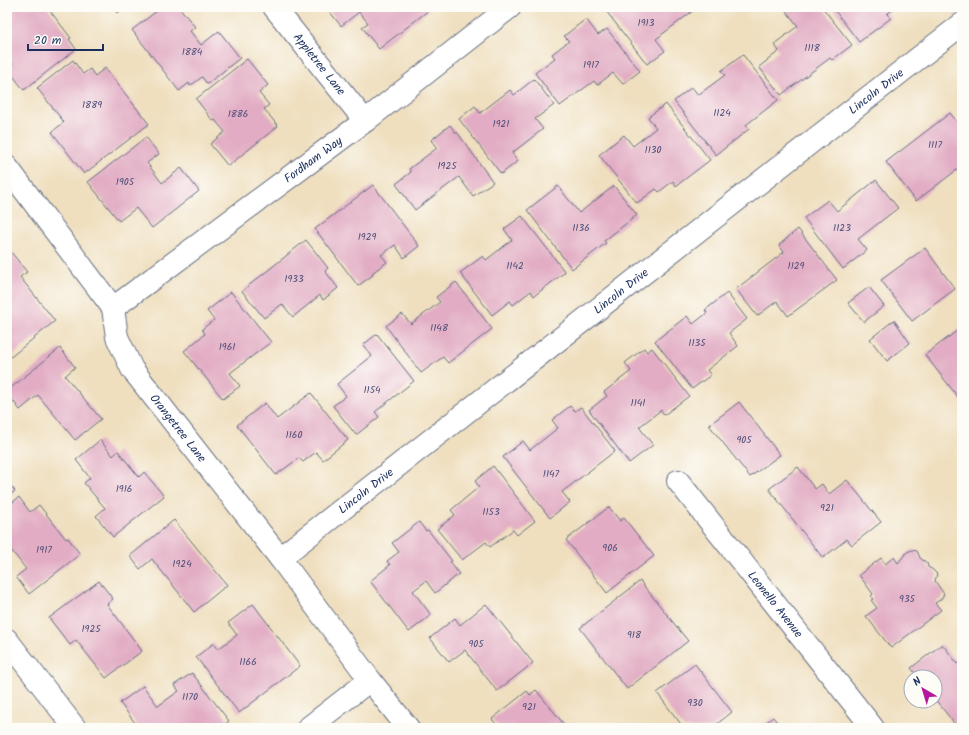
<svg xmlns="http://www.w3.org/2000/svg" width="969" height="735" font-family="Kalam,sans-serif">
<style>
.building{fill:#e2adc4}
.lines{fill:none;stroke-linecap:round;stroke-linejoin:round}
.minor-casing{stroke:#656d80;stroke-width:24}
.minor{stroke:#fff;stroke-width:22}
.labels{text-anchor:middle;dominant-baseline:central;stroke-width:3;stroke-linejoin:round;paint-order:stroke}
.number-label{font-size:10px;fill:#4d4e78}
.street-label{font-size:12px;fill:#1b2f5e;stroke:#fdfcf7}
</style>
<rect width="100%" height="100%" fill="#fdfcf7"/>
<filter id="ink" filterUnits="userSpaceOnUse"><feTurbulence type="fractalNoise" baseFrequency=".025" numOctaves="2"/><feDisplacementMap in="SourceGraphic" scale="8" xChannelSelector="R" yChannelSelector="G"/><feConvolveMatrix kernelMatrix="1 2 1 2 8 2 1 2 1" color-interpolation-filters="sRGB"/></filter>
<filter id="wash" filterUnits="userSpaceOnUse"><feTurbulence type="fractalNoise" baseFrequency=".012" numOctaves="4" result="noise"/><feDisplacementMap in="SourceGraphic" scale="16" xChannelSelector="R" yChannelSelector="G"/><feGaussianBlur stdDeviation="0.9" result="paint"/><feColorMatrix in="noise" values="0 0 0 0 0 0 0 0 0 0 0 0 0 0 0 0 0 1.4 0 .05"/><feComposite in="paint" operator="in"/></filter>
<g filter="url(#wash)">
<rect width="100%" height="100%" fill="#efdfbf"/>
<g id="blocks">
<path class="building" d="M 11,7 L 47,7 L 71,38 L 69,39 L 76,49 L 24,90 L 7,68 L 13,64 L 7,56 L 7,10 Z
M 113,7 L 126,7 L 117,13 Z
M 162,7 L 179,7 L 195,27 L 190,31 L 201,45 L 219,31 L 240,58 L 207,84 L 202,77 L 190,86 L 189,83 L 179,91 L 132,30 Z
M 326,7 L 426,7 L 429,10 L 379,49 L 362,27 L 368,23 L 359,12 L 341,26 Z
M 603,7 L 698,7 L 656,39 L 665,51 L 647,64 Z
M 783,7 L 822,7 L 852,45 L 832,60 L 830,58 L 781,95 L 759,67 L 779,51 L 774,44 L 798,26 Z
M 832,7 L 896,7 L 887,14 L 891,18 L 859,42 Z
M 586,19 L 598,35 L 607,29 L 640,71 L 623,84 L 613,73 L 597,85 L 594,81 L 560,106 L 535,73 L 555,58 L 552,54 L 569,41 L 564,36 Z
M 743,55 L 778,100 L 746,125 L 749,129 L 716,155 L 674,101 L 692,87 L 698,95 L 725,75 L 721,71 Z
M 247,59 L 268,85 L 259,93 L 269,105 L 264,109 L 278,126 L 228,166 L 210,144 L 225,132 L 215,120 L 213,121 L 196,99 Z
M 73,60 L 83,74 L 90,69 L 95,76 L 105,68 L 149,124 L 84,174 L 52,132 L 64,122 L 37,88 Z
M 534,79 L 554,105 L 535,119 L 543,129 L 512,153 L 518,161 L 501,174 L 459,119 L 475,106 L 480,113 L 510,90 L 514,95 Z
M 666,104 L 710,160 L 676,186 L 673,181 L 659,192 L 656,189 L 637,203 L 599,155 L 624,135 L 633,146 L 656,128 L 648,117 Z
M 950,113 L 962,128 L 962,166 L 916,201 L 886,162 Z
M 450,125 L 456,133 L 457,132 L 493,182 L 473,196 L 459,177 L 415,210 L 396,184 L 411,172 L 409,169 L 437,148 L 431,140 Z
M 146,137 L 159,154 L 147,163 L 162,183 L 181,168 L 199,191 L 152,228 L 136,208 L 119,221 L 88,182 Z
M 876,180 L 898,208 L 858,239 L 867,250 L 843,269 L 804,218 L 828,200 L 837,211 Z
M 373,185 L 419,246 L 404,258 L 395,245 L 381,255 L 387,262 L 372,273 L 373,275 L 358,286 L 315,229 Z
M 558,186 L 579,213 L 614,186 L 637,215 L 604,241 L 606,243 L 572,269 L 527,210 Z
M 522,216 L 565,272 L 534,296 L 531,291 L 513,305 L 510,301 L 492,315 L 460,273 L 483,256 L 486,260 L 512,240 L 504,229 Z
M 798,229 L 837,280 L 788,316 L 777,301 L 757,316 L 736,289 L 784,252 L 779,245 Z
M 306,240 L 328,268 L 325,271 L 338,288 L 323,300 L 320,295 L 293,317 L 282,304 L 264,318 L 242,291 Z
M 7,247 L 27,272 L 20,277 L 55,321 L 7,360 Z
M 925,248 L 955,289 L 912,321 L 881,280 Z
M 456,282 L 492,329 L 448,363 L 443,357 L 421,373 L 386,326 L 402,314 L 411,324 L 440,302 L 436,297 Z
M 869,287 L 884,306 L 864,322 L 848,303 Z
M 231,292 L 271,342 L 230,373 L 240,386 L 223,399 L 184,351 L 205,334 L 202,329 L 214,320 L 207,311 Z
M 727,293 L 747,319 L 729,333 L 738,346 L 707,370 L 711,375 L 692,389 L 655,341 L 687,316 L 693,324 L 707,313 L 705,310 Z
M 894,320 L 910,343 L 887,361 L 870,339 Z
M 962,327 L 962,402 L 925,355 Z
M 377,334 L 414,381 L 375,412 L 379,417 L 356,435 L 333,406 L 346,396 L 337,384 L 372,356 L 363,345 Z
M 60,348 L 75,367 L 65,376 L 101,419 L 75,440 L 38,395 L 20,410 L 7,393 L 7,391 Z
M 644,348 L 647,352 L 652,348 L 689,396 L 664,415 L 661,410 L 639,427 L 653,445 L 629,463 L 589,410 L 607,396 L 604,392 L 631,371 L 625,363 Z
M 311,393 L 348,440 L 323,460 L 316,452 L 303,462 L 299,458 L 276,475 L 237,425 L 265,403 L 277,419 Z
M 739,402 L 780,455 L 750,477 L 709,425 Z
M 570,406 L 575,411 L 581,407 L 615,451 L 562,492 L 570,502 L 550,518 L 503,457 L 523,441 L 530,450 L 558,428 L 552,420 Z
M 100,440 L 113,456 L 118,451 L 139,477 L 144,472 L 164,496 L 113,537 L 96,516 L 105,508 L 84,483 L 90,478 L 76,460 Z
M 493,466 L 535,521 L 517,535 L 513,530 L 490,547 L 486,542 L 462,560 L 437,529 L 455,515 L 451,510 L 479,487 L 475,481 Z
M 798,467 L 815,489 L 822,484 L 829,494 L 847,480 L 881,522 L 852,545 L 847,539 L 823,558 L 769,489 Z
M 7,481 L 15,491 L 7,497 Z
M 19,497 L 30,512 L 39,505 L 66,539 L 68,538 L 80,554 L 29,594 L 16,577 L 26,569 L 7,545 L 7,507 Z
M 609,507 L 620,521 L 624,518 L 654,556 L 607,593 L 566,540 Z
M 174,520 L 227,585 L 194,612 L 152,559 L 140,569 L 130,556 Z
M 419,522 L 426,531 L 428,530 L 452,561 L 450,562 L 459,574 L 435,593 L 426,581 L 413,591 L 431,615 L 409,632 L 370,581 L 390,565 L 387,561 L 399,552 L 392,543 Z
M 912,550 L 917,551 L 920,558 L 927,563 L 928,567 L 933,570 L 937,574 L 935,581 L 944,594 L 941,599 L 935,603 L 941,610 L 891,648 L 866,616 L 877,608 L 871,600 L 873,599 L 871,596 L 873,594 L 859,575 L 881,558 L 885,564 L 894,557 L 898,563 L 907,552 Z
M 99,581 L 113,599 L 107,604 L 142,651 L 106,678 L 76,640 L 70,645 L 49,618 Z
M 640,581 L 688,641 L 627,689 L 580,628 Z
M 253,604 L 300,666 L 239,713 L 196,657 L 214,643 L 218,649 L 237,635 L 228,623 Z
M 486,604 L 533,663 L 497,691 L 465,650 L 449,662 L 430,638 L 455,618 L 460,625 Z
M 942,644 L 958,664 L 960,662 L 962,665 L 962,725 L 958,728 L 935,699 L 935,677 L 918,677 L 911,668 Z
M 695,664 L 732,712 L 712,728 L 684,728 L 657,693 Z
M 192,673 L 229,721 L 220,728 L 139,728 L 120,703 L 143,686 L 158,706 L 179,691 L 174,685 Z
M 536,690 L 567,728 L 499,728 L 492,719 L 527,691 L 530,695 Z
M 773,717 L 782,728 L 759,728 Z"/>
</g>
</g>
<g filter="url(#ink)">
<use href="#blocks" fill-opacity="0" stroke="#656d80" stroke-width="1"/>
<g class="lines">
<g class="minor-casing">
<g id="minor">
<path id="s1" d="M 274,7 L 365,121"/>
<path id="s2" d="M 7,167 L 113,308 L 117,337 L 132,369 L 280,558 L 370,680 L 408,728"/>
<path id="s3" d="M 113,308 L 365,121 L 510,7"/>
<path id="s4" d="M 678,481 L 873,728"/>
<path id="s5" d="M 280,558 L 962,24"/>
<path d="M 7,640 L 75,728"/>
<path d="M 308,728 L 370,680"/>
</g>
</g>
<use href="#minor" class="minor"/>
</g>
</g>
<g class="labels">
<g class="number-label">
<text x="646" y="23">1913</text>
<text x="812" y="48">1118</text>
<text x="192" y="52">1884</text>
<text x="591" y="65">1917</text>
<text x="92" y="105">1889</text>
<text x="722" y="113">1124</text>
<text x="238" y="114">1886</text>
<text x="501" y="124">1921</text>
<text x="935" y="145">1117</text>
<text x="653" y="150">1130</text>
<text x="447" y="166">1925</text>
<text x="125" y="182">1905</text>
<text x="581" y="228">1136</text>
<text x="842" y="228">1123</text>
<text x="367" y="237">1929</text>
<text x="515" y="266">1142</text>
<text x="796" y="266">1129</text>
<text x="294" y="279">1933</text>
<text x="439" y="328">1148</text>
<text x="697" y="343">1135</text>
<text x="227" y="347">1961</text>
<text x="372" y="390">1154</text>
<text x="638" y="403">1141</text>
<text x="294" y="435">1160</text>
<text x="744" y="440">905</text>
<text x="551" y="474">1147</text>
<text x="124" y="489">1916</text>
<text x="827" y="508">921</text>
<text x="491" y="512">1153</text>
<text x="610" y="548">906</text>
<text x="44" y="550">1917</text>
<text x="182" y="564">1924</text>
<text x="907" y="599">935</text>
<text x="91" y="629">1925</text>
<text x="634" y="635">918</text>
<text x="476" y="644">905</text>
<text x="248" y="662">1166</text>
<text x="190" y="697">1170</text>
<text x="695" y="703">930</text>
<text x="529" y="707">921</text>
</g>
<g class="street-label">
<text stroke="none"><textPath href="#s1" startOffset="73">Appletree Lane</textPath></text>
<text stroke="none"><textPath href="#s5" startOffset="757">Lincoln Drive</textPath></text>
<text stroke="none"><textPath href="#s3" startOffset="249">Fordham Way</textPath></text>
<text stroke="none"><textPath href="#s5" startOffset="433">Lincoln Drive</textPath></text>
<text stroke="none"><textPath href="#s2" startOffset="316">Orangetree Lane</textPath></text>
<text stroke="none"><textPath href="#s5" startOffset="109">Lincoln Drive</textPath></text>
<text stroke="none"><textPath href="#s4" startOffset="157">Leonello Avenue</textPath></text>
</g>
</g>
<rect width="969" height="735" fill="none" stroke="#fdfcf7" stroke-width="24"/>
<g transform="translate(923 689) rotate(322)"><circle r="19" fill="#fdfcf7" stroke="#a3aaba"/>
<path d="M0-3L7 15L0 10L-7 15Z" fill="#b5179e"/>
<text y="-6" font-size="11" font-weight="bold" text-anchor="middle" fill="#1b2f5e">N</text>
</g>
<path d="M28 44v6h75v-6" fill="none" stroke="#1b2f5e" stroke-width="2"/>
<text x="34" y="44" font-size="12" fill="#1b2f5e" stroke="#fdfcf7" stroke-width="3" paint-order="stroke">20 m</text>
</svg>
